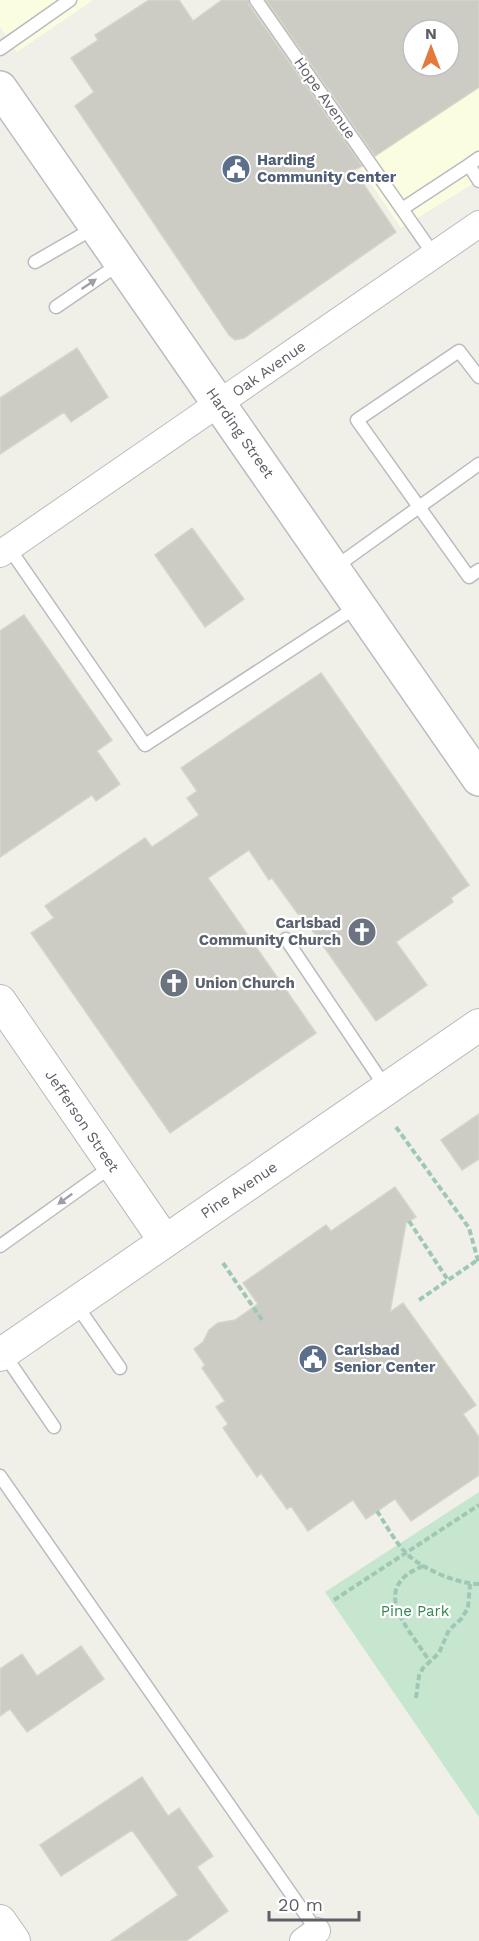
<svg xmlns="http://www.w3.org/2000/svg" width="479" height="1941" font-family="'Work Sans',sans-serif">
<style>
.commercial{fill:#fbfde0;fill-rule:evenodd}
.green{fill:#c6e6cf}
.building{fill:#ccccc4;stroke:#d5d5c6;stroke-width:1.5;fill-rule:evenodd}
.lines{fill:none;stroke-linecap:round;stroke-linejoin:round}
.service-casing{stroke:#babac0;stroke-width:15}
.minor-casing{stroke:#babac0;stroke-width:28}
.tertiary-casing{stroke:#babac0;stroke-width:34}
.secondary-casing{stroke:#bbbbc2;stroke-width:36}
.path{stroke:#9fc7b6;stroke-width:4;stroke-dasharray:6 3;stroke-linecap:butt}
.service{stroke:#fff;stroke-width:12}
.minor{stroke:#fff;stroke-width:26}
.tertiary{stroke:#fff;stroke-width:32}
.secondary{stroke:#fff;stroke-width:33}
.oneway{fill:#9fa0a4}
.labels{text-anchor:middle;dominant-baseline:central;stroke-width:4.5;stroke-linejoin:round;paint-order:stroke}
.street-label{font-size:15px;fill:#5f6067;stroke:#fff}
.service-label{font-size:15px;font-weight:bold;fill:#4e5e75;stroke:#fff;text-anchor:start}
.worship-label{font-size:15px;font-weight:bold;fill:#5b616d;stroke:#fff;text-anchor:end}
.park-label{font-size:15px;fill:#398453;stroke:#fff}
</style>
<rect width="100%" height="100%" fill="#f0f0e8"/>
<path class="commercial" d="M 0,0 L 93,0 L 17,52 L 0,27 Z
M 248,0 L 479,0 L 479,180 L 401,228 ZM 413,30 L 449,30 L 449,66 L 413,66 Z"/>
<path class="green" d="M 479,1492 L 479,1817 L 325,1592 Z"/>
<path class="building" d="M 149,0 L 179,0 L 193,21 L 222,0 L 248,0 L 249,5 L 362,166 L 354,170 L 396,232 L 244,338 L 235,340 L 229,335 L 75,106 L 94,92 L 71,58 L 98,40 L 95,35 Z
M 266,0 L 479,0 L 479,87 L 375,156 ZM 413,30 L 449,30 L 449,66 L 413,66 Z
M 77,348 L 108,397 L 71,422 L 64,412 L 0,454 L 0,398 Z
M 192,528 L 244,599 L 205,627 L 155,555 Z
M 24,615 L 112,740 L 97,751 L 120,784 L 96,801 L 92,795 L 0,857 L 0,631 Z
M 321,673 L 469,885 L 451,898 L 453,902 L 396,942 L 427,985 L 376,1021 L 300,913 L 298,914 L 272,878 L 269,880 L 249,850 L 208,878 L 316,1033 L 170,1133 L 31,933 L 54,918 L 45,906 L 145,838 L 152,847 L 199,815 L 187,798 L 197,791 L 181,768 Z
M 479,1114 L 479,1159 L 462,1170 L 441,1140 Z
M 395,1187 L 416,1217 L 406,1223 L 390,1312 L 403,1303 L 476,1405 L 463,1414 L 479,1437 L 479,1475 L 411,1521 L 395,1499 L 366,1519 L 353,1500 L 308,1531 L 291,1506 L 287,1509 L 261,1473 L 257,1477 L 223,1428 L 228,1424 L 216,1407 L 225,1401 L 202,1368 L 205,1365 L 194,1349 L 203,1342 L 209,1330 L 218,1323 L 235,1320 L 258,1304 L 243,1283 L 326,1225 L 331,1231 Z
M 81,1646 L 104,1679 L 27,1732 L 10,1709 L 0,1716 L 0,1669 L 22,1654 L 37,1676 Z
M 142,1777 L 168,1816 L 179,1808 L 213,1856 L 197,1867 L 228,1911 L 186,1941 L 111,1941 L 178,1895 L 132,1830 L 61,1876 L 40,1845 Z"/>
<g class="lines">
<g class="service-casing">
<path id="service" d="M 256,0 L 434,255
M 0,49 L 70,0
M 479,158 L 469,165 L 479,181
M 402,209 L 469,165
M 35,262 L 94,228
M 56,307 L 119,264
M 479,377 L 459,351 L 357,420 L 469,577 L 479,570
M 9,548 L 145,745 L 358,606
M 334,568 L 479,464
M 286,939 L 386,1088
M 0,1246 L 112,1166
M 75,1303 L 120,1368
M 4,1354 L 54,1427
M 0,1476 L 317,1931"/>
</g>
<g class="minor-casing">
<path id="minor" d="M 0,554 L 479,224
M 303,1941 L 317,1931"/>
</g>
<g class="tertiary-casing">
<path id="tertiary" d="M 0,1001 L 165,1241
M 0,1355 L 479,1025
M 0,1921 L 14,1941"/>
</g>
<g class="secondary-casing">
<path id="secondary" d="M 0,88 L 479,779"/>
</g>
<path class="path" d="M 396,1127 L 469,1228 L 479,1264
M 409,1221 L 448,1280
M 223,1263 L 262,1320
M 419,1300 L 479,1259
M 377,1511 C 386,1525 395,1542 407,1554 C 423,1569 457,1584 479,1584
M 423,1566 C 367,1589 409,1628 430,1662
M 334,1600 L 479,1505
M 416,1698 L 419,1676 L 423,1668 L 439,1653 L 449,1630 L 461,1619 L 468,1608 L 470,1584"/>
<use href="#service" class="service"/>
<use href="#minor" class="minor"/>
<use href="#tertiary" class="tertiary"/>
<use href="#secondary" class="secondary"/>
</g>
<defs><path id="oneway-solid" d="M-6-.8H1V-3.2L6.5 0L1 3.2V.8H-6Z" transform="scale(1.5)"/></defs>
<g class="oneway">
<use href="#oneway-solid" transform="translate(89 284) rotate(-34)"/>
<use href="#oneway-solid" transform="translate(65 1199) rotate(144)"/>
</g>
<defs>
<g id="civic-disc" transform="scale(1.5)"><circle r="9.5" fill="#5c6f8a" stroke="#fff"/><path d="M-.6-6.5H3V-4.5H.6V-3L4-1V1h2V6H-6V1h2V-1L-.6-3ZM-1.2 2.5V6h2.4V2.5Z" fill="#fff"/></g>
<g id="church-disc" transform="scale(1.5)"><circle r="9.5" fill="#6b7280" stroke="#fff"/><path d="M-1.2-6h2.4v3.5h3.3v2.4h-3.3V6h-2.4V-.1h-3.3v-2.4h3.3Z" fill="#fff"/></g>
</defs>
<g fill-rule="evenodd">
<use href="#civic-disc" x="236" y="169"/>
<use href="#church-disc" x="362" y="932"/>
<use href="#church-disc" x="174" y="983"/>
<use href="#civic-disc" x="313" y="1359"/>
</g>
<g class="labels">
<g class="street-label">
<text transform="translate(325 98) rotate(55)">Hope Avenue</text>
<text transform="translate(269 369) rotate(-35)">Oak Avenue</text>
<text transform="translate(240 433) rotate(55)">Harding Street</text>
<text transform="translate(82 1121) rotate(56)">Jefferson Street</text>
<text transform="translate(239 1190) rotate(-34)">Pine Avenue</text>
</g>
<g class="service-label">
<text x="257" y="160">Harding<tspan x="257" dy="17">Community Center</tspan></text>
<text x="334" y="1350">Carlsbad<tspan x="334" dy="17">Senior Center</tspan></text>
</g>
<g class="worship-label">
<text x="341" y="923">Carlsbad<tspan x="341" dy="17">Community Church</tspan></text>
<text x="195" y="983" text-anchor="start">Union Church</text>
</g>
<g class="park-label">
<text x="415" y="1611">Pine Park</text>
</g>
</g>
<g transform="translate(431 48)"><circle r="28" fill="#ffffff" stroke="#bfbfc2" stroke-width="1.5"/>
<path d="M0-4.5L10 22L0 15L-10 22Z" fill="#e37a3b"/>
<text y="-9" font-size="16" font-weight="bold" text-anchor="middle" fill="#5f6067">N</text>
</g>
<path d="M269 1911v9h90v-9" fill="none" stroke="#5f6067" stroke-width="3"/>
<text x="278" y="1911" font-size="18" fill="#5f6067" stroke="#ffffff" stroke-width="4.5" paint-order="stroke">20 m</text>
</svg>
